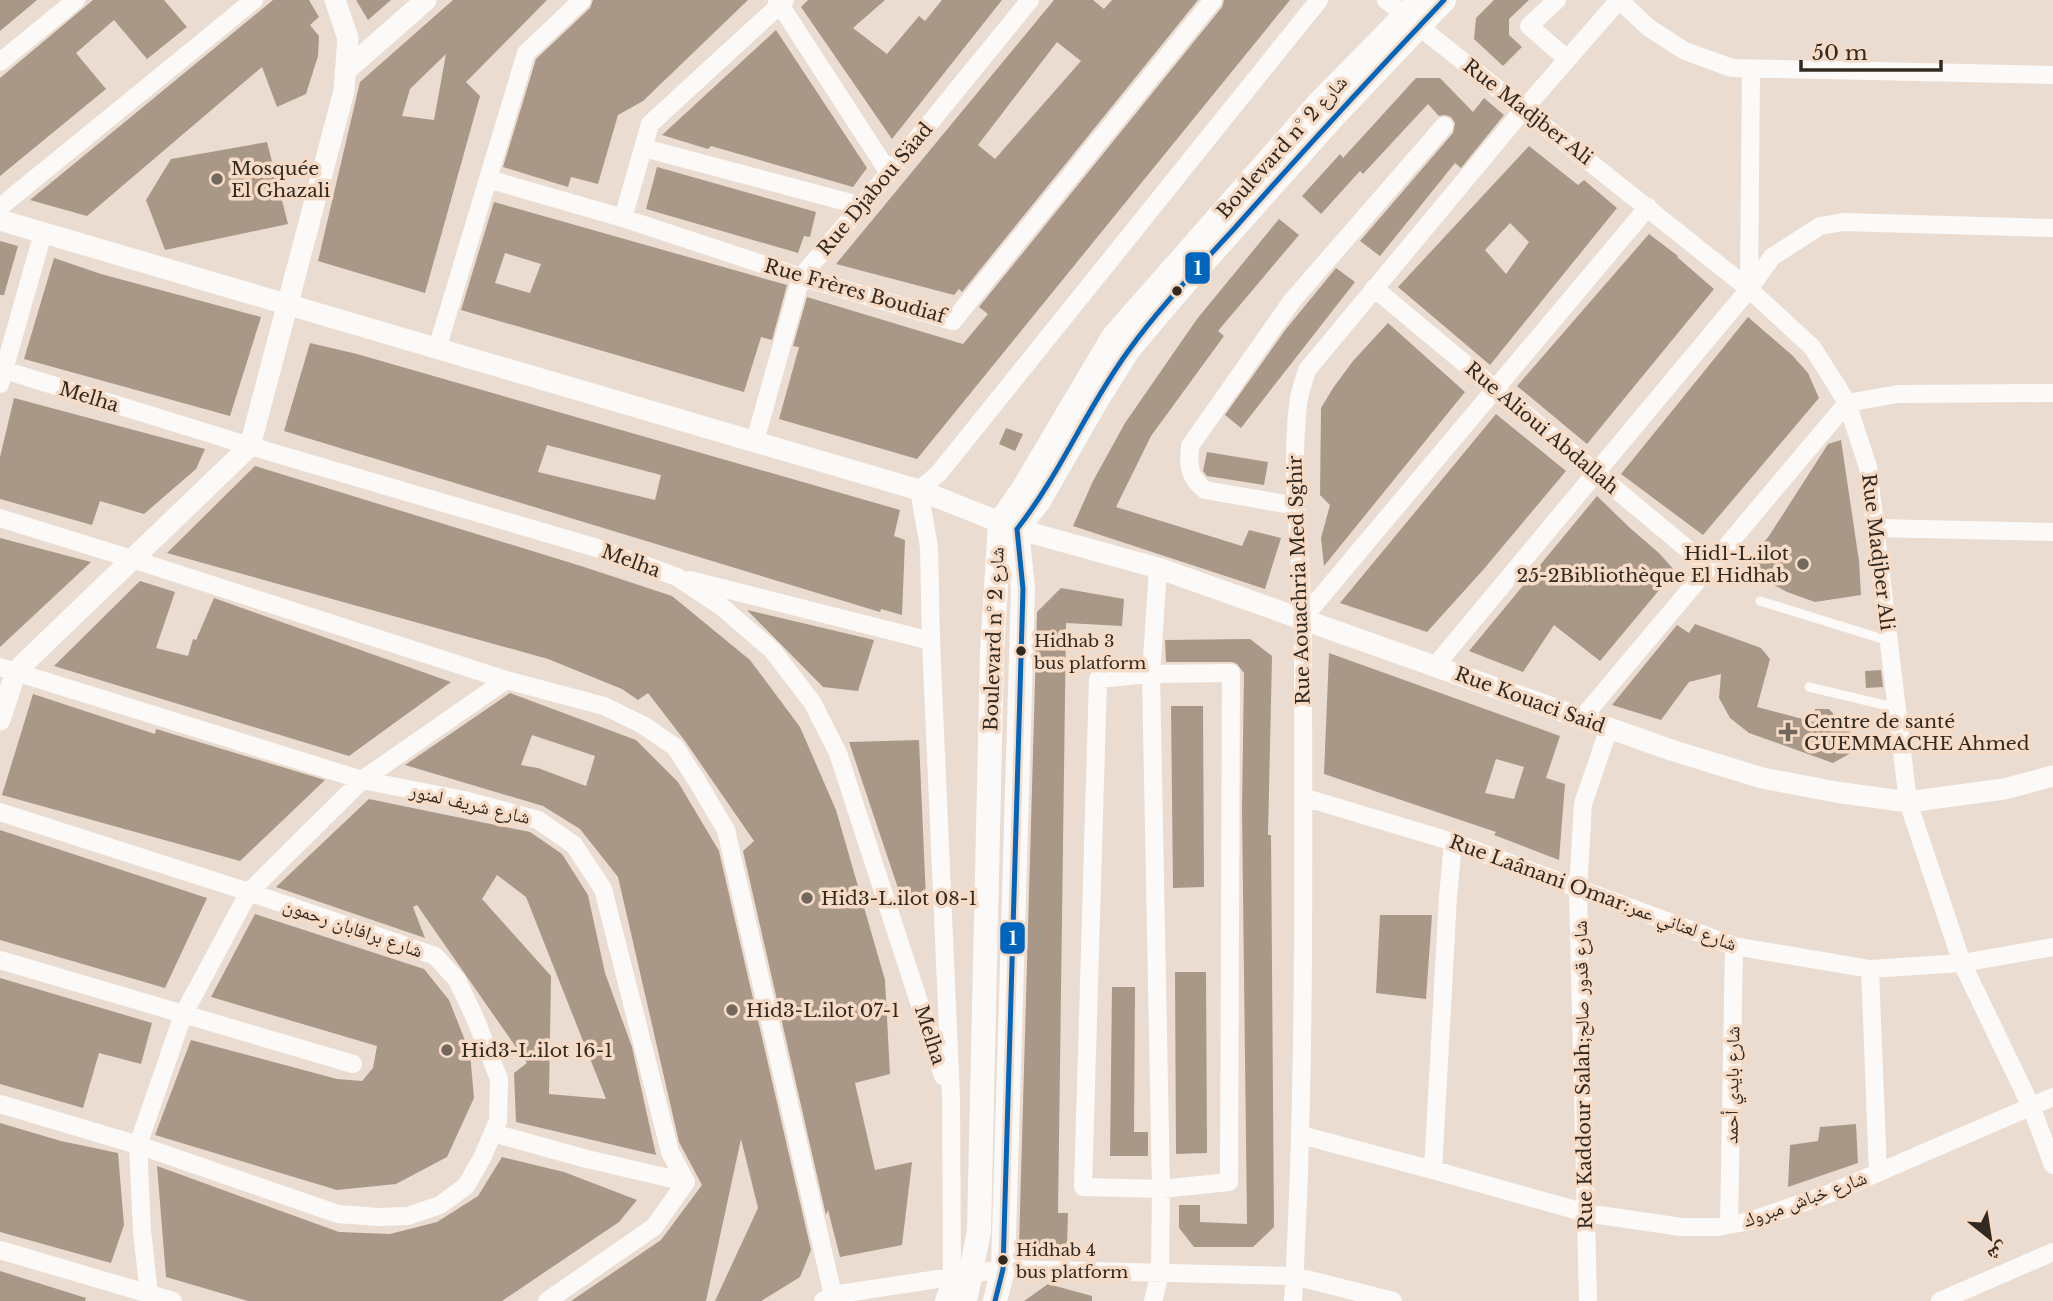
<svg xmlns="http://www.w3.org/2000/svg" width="2053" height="1301" font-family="'Libre Baskerville','Noto Naskh Arabic',serif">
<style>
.building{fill:#a99888;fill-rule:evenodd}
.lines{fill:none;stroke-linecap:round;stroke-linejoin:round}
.service{stroke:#fcfaf8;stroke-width:9}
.minor{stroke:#fcfaf8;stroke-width:18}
.tertiary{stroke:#fcfaf8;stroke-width:21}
.secondary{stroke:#fcfaf8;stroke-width:24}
.bus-1-casing{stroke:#f6dbc6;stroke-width:10}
.bus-1{stroke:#0065bd;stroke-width:5}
.poi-dot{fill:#73685e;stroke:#f6dbc6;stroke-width:2.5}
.bus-dot{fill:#322920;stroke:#f6dbc6;stroke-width:2.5}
.labels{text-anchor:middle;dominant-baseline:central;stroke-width:7;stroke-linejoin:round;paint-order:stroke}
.bus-label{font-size:17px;fill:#322920;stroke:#f6dbc6;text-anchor:start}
.street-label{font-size:19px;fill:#322920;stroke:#f6dbc6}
.poi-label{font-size:19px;fill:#322920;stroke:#f6dbc6;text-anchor:start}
.line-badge{stroke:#f6dbc6;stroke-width:2.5}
.badge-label{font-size:19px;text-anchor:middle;font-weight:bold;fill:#fff}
</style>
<rect width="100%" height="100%" fill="#ebdcd1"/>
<path class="building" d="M 0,0 L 37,0 L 0,31 Z
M 93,0 L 164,0 L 187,27 L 147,59 L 114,20 L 76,53 L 106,89 L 0,176 L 0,78 Z
M 273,0 L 309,0 L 319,17 L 310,25 L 319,36 L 318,56 L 306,94 L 277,107 L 262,67 L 87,216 L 30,200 Z
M 356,0 L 391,0 L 368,20 Z
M 453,0 L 547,0 L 466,82 L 480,96 L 425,293 L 318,261 L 360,82 ZM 446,54 L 434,120 L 402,116 L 410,89 Z
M 593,0 L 748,0 L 643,101 L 618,115 L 598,184 L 571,177 L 568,187 L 503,167 L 536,59 L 590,8 Z
M 808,0 L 885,0 L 853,28 L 887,54 L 919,16 L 925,21 L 942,0 L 1002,0 L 892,139 L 801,7 Z
M 1054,0 L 1093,0 L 1104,9 L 1112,0 L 1198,0 L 962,292 L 959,289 L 954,295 L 836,264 ZM 1057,42 L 1081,61 L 995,159 L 978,145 Z
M 1224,0 L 1290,0 L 917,459 L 779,419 L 799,347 L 793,346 L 807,297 L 963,344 L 988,314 L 979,307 L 1222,7 Z
M 1494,0 L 1529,0 L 1509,19 L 1509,35 L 1522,47 L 1503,66 L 1474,39 L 1476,18 Z
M 776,30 L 867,168 L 853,187 L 711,146 L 708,149 L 662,135 Z
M 1416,78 L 1440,78 L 1473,112 L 1484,98 L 1504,115 L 1461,168 L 1455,163 L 1380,256 L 1360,241 L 1453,133 L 1455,123 L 1451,117 L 1445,115 L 1439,116 L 1428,104 L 1363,174 L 1360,171 L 1321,214 L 1302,196 L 1340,154 L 1343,158 Z
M 267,142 L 288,224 L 165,250 L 146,200 L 171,159 Z
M 1529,146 L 1578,185 L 1584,180 L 1617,208 L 1490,365 L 1398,287 ZM 1510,223 L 1529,242 L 1506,274 L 1485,250 Z
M 657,167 L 816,212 L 810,237 L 804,236 L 798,253 L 646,209 Z
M 494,202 L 787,285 L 772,340 L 761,337 L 744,392 L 461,310 ZM 505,253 L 541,264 L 530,293 L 495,283 Z
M 1279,219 L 1299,235 L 1218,331 L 1224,336 L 1151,436 L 1116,507 L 1242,546 L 1249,530 L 1281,538 L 1265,589 L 1073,526 L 1093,481 L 1125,423 L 1197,319 Z
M 1649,234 L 1678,256 L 1677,257 L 1714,289 L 1587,444 L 1517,386 Z
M 0,241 L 18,246 L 4,295 L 0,295 Z
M 54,258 L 101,274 L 261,317 L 230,416 L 24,359 Z
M 1336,268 L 1355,282 L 1241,428 L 1225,415 L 1286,329 Z
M 1748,317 L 1792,355 L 1808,373 L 1819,398 L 1703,535 L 1621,474 Z
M 1388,323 L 1465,392 L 1324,566 L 1321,538 L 1330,505 L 1320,495 L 1321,408 L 1333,388 L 1353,361 Z
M 310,343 L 357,354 L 900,510 L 894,536 L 905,540 L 902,615 L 881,609 L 880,612 L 284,431 ZM 547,445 L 661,475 L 655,500 L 538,472 Z
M 14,398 L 205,449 L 196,469 L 144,514 L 100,501 L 92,525 L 0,499 L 0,457 Z
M 1496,414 L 1566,471 L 1483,570 L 1427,632 L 1340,603 Z
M 1006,428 L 1023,434 L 1015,451 L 999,444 Z
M 1841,440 L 1859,561 L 1861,595 L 1815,602 L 1787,592 L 1743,568 L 1769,536 L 1828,444 Z
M 1207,452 L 1268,462 L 1264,485 L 1207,476 L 1203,471 Z
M 255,466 L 581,566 L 672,596 L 750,660 L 800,727 L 836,810 L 885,980 L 890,1074 L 855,1083 L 875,1170 L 912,1162 L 902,1245 L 840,1257 L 828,1210 L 826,1215 L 743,851 L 754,841 L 685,741 L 648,693 L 638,700 L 622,689 L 548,659 L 167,553 Z
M 1597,496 L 1630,528 L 1659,553 L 1675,571 L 1600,661 L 1554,625 L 1523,672 L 1469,651 Z
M 0,538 L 91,562 L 0,647 Z
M 140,581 L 175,592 L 156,648 L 188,656 L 193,639 L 196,640 L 214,598 L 451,682 L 349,756 L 54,666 Z
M 1061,588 L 1124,599 L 1122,626 L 1066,623 L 1058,1213 L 1068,1213 L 1067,1247 L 1019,1245 L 1037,612 Z
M 747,610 L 874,640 L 858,691 L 823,687 Z
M 1695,624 L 1761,648 L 1770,659 L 1757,707 L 1814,722 L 1815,709 L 1829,709 L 1863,746 L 1833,763 L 1749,733 L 1730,718 L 1719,698 L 1721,674 L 1689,682 L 1661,720 L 1612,705 L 1677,625 L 1689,633 Z
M 1250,639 L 1272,656 L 1268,835 L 1271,835 L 1274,1227 L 1253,1247 L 1194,1247 L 1179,1228 L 1179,1205 L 1200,1205 L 1200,1222 L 1247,1224 L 1242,809 L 1244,673 L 1237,664 L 1232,662 L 1166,662 L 1165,640 Z
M 1329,653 L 1560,736 L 1546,778 L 1565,784 L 1559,860 L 1494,835 L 1496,832 L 1324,774 ZM 1496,759 L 1524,767 L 1514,799 L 1485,793 Z
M 1881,670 L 1883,687 L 1866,688 L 1865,671 Z
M 510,693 L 636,740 L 678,782 L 719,851 L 811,1250 L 800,1277 L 761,1301 L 715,1301 L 758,1208 L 741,1139 L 706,1301 L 571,1301 L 661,1240 L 702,1185 L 679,1142 L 618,877 L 580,829 L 543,806 L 405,765 ZM 532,735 L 595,756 L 586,786 L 538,768 L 521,765 Z
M 33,694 L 155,734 L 156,729 L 325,780 L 240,861 L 2,795 Z
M 1171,706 L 1203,706 L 1204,887 L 1173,888 Z
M 919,740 L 926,899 L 903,903 L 849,742 Z
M 369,799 L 530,832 L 562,854 L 588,895 L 605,973 L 632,1047 L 656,1155 L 516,1122 L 514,1073 L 527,1063 L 417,905 L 413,907 L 425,938 L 276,887 ZM 497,875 L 526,897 L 606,1099 L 549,1094 L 551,976 L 482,899 Z
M 0,830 L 207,898 L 165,988 L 0,940 Z
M 255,914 L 424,969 L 449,1000 L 470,1053 L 474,1098 L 447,1157 L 396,1184 L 337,1190 L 155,1135 L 191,1040 L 337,1079 L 362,1081 L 373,1068 L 377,1046 L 211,997 Z
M 1380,915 L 1432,915 L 1426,999 L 1376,993 Z
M 1175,972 L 1206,972 L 1207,1153 L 1176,1154 Z
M 0,978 L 152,1023 L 141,1064 L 99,1053 L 83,1108 L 0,1084 Z
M 1112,987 L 1135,987 L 1134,1132 L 1148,1132 L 1148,1156 L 1110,1156 Z
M 0,1123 L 61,1141 L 118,1153 L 124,1225 L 111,1263 L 0,1232 Z
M 1856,1124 L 1858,1163 L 1788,1187 L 1790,1145 L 1818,1141 L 1820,1127 Z
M 502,1157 L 564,1172 L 637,1200 L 619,1222 L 502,1301 L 248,1301 L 166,1277 L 157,1166 L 339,1232 L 390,1234 L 437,1222 L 478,1196 Z
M 0,1271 L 86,1298 L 85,1301 L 0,1301 Z
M 1048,1284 L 1092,1296 L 1092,1301 L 1024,1301 Z"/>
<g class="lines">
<path class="service" d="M 1760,601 L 1889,641
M 1809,687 L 1897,708"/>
<path class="minor" d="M 582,0 L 526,53 L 488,179 L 623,218 L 801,277 L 953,321 L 1213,0
M 777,0 L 889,173
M 1386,0 L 1749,289 L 1812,347 L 1835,383 L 1847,403 L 1868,467 L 1908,802 L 1962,963 L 2031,1106 L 2053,1165
M 1557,0 L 1529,26 L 1567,59
M 1619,0 L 1649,28 L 1685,51 L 1732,68 L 2053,75
M 0,62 L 76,0
M 644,148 L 862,206
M 0,207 L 254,0
M 623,218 L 650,124 L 785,0
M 1374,288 L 1709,567
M 1749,289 L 1751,69
M 437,349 L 488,179
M 4,370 L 250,446 L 597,548 L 677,577 L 722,607 L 772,650 L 812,702 L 838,753 L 943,1076
M 0,384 L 43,233
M 755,441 L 801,277 L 889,173 L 1030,0
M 1297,506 L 1205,490 C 1189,477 1188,466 1190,446 L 1291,302 L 1444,126
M 0,518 L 132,559 L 506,680 L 604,706 L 643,725 L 675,747 L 697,781 L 726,830 L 833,1295 L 831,1301
M 1876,528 L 2053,532
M 690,580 L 931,641
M 1303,618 L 1648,207
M 1435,666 L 1749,289 L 1772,257 L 1820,226 L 1843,222 L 2053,228
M 0,667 L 362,780 L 464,800 L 538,820 L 574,845 L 603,889 L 670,1152 L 686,1182 L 654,1227 L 547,1301
M 1231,673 L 1229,1182 L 1161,1189 L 1083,1187 L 1098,679 L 1151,674 Z
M 1582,718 L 1847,403 L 1898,394 L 2053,393
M 1303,797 L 1453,842 L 1734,946 L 1870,969 L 1962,963 L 2053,947
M 0,812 L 249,892 L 435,956 L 457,980 L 475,1018 L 499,1079 L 498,1121 L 482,1158 L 466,1186 L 440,1205 L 408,1216 L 378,1217 L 338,1214 L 138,1145 L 0,1104
M 0,960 L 353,1064
M 1870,969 L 1878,1173
M 493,1133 L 587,1159 L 686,1182
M 1301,1135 L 1433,1170 L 1586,1213 L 1681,1227 L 1718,1227 L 1750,1221 L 1831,1193 L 2053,1097
M 1433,1170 L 1448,897 L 1453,842
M 1729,1225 L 1734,946
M 0,1250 L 173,1301
M 152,1301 L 149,1294 L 142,1231 L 138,1145 L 183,1015 L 249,892 L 362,780 L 506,680
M 823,1301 L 833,1295 L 1003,1269 L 1294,1276 L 1393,1301
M 944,1301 L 952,1277 L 951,1099 L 931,641 L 929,547 L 919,490 L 939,473 L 1319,0
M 1153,1301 L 1160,1273 L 1161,1189 L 1151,674 L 1158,568
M 1293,1301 C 1306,1081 1303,859 1303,638 C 1303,561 1289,483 1298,405 C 1299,393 1304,381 1307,370 L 1524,109 L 1619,0
M 1588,1301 L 1578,890 L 1583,804 L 1609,728
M 1940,1301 L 2053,1252"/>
<path class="tertiary" d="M 345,71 L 426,0
M 0,220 L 919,490 L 1017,529 L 1158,568 L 1671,750 L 1762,778 L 1836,792 L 1908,802 L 2004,789 L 2053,776
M 0,720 L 16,671 L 250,446 L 344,91 L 348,38 L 335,0"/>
<path class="secondary" d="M 965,1301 L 979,1231 L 992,652 L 1000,522 L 1023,489 L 1113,337 L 1318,104 L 1420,0
M 995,1301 L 1003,1269 L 1023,589 L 1017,529 L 1039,501 L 1098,398 L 1129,349 L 1177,292 L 1334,116 L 1444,0"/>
<g class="bus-1-casing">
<path id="bus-1" d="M 995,1301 L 1003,1269 L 1023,589 L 1017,529 C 1061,473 1087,407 1129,350 C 1159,308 1198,268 1233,230 C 1302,152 1372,76 1444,0"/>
</g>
<use href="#bus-1" class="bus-1"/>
</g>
<g class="poi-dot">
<circle cx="217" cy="179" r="7"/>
<circle cx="1803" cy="564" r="7"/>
<path d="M1784.5 721.5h7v7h7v7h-7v7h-7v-7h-7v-7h7z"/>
<circle cx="807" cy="898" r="7"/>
<circle cx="732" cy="1010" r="7"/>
<circle cx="447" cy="1050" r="7"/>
</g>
<g class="bus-dot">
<circle cx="1177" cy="291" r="6"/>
<circle cx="1021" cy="651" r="6"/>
<circle cx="1003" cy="1260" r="6"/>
</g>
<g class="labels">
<g class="bus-label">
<text x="1034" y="641">Hidhab 3<tspan x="1034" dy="22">bus platform</tspan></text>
<text x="1016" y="1250">Hidhab 4<tspan x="1016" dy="22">bus platform</tspan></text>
</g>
<g class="street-label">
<text transform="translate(1528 112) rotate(38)">Rue Madjber Ali</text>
<text transform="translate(1282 147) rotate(-48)">Boulevard n° شارع 2</text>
<text transform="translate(875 189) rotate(-50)">Rue Djabou Säad</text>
<text transform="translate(855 291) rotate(16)">Rue Frères Boudiaf</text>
<text transform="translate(89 397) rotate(17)">Melha</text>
<text transform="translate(1542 428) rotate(40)">Rue Alioui Abdallah</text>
<text transform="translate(1878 552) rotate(83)">Rue Madjber Ali</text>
<text transform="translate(631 561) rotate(20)">Melha</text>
<text transform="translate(1299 580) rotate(-92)">Rue Aouachria Med Sghir</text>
<text transform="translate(994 639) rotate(-88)">Boulevard n° شارع 2</text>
<text transform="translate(1530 700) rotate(20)">Rue Kouaci Said</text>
<text transform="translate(470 804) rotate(13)">شارع شريف لمنور</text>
<text transform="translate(1593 893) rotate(20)">Rue Laânani Omar;شارع لعناني عمر</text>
<text transform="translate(353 928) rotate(19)">شارع برافابان رحمون</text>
<text transform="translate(930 1035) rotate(72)">Melha</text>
<text transform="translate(1583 1075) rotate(-91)">Rue Kaddour Salah;شارع قدور صالح</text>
<text transform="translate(1732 1085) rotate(-89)">شارع بايدي أحمد</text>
<text transform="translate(1805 1199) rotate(-20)">شارع خباش مبروك</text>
</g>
<g class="poi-label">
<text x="231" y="168">Mosquée<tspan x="231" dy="22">El Ghazali</tspan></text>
<text x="1789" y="553" text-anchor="end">Hid1-L.ilot<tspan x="1789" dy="22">25-2Bibliothèque El Hidhab</tspan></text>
<text x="1804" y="721">Centre de santé<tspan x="1804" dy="22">GUEMMACHE Ahmed</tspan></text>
<text x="821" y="898">Hid3-L.ilot 08-1</text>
<text x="746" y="1010">Hid3-L.ilot 07-1</text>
<text x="461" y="1050">Hid3-L.ilot 16-1</text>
</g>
</g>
<g class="line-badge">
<rect x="1184" y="251" width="27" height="34" rx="7" fill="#0065bd"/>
<rect x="999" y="921" width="27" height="34" rx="7" fill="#0065bd"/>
</g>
<g class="badge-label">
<text x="1198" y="275">1</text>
<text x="1013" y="945">1</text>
</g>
<g transform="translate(1990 1238) rotate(150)" stroke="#f6dbc6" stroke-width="5" paint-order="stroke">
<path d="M0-5L12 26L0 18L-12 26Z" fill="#322920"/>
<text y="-10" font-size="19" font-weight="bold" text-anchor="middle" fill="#322920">ش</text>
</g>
<path d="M1801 60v10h140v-10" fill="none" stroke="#322920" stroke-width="3.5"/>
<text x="1812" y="60" font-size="21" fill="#322920" stroke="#f6dbc6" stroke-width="5" paint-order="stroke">50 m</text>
</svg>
